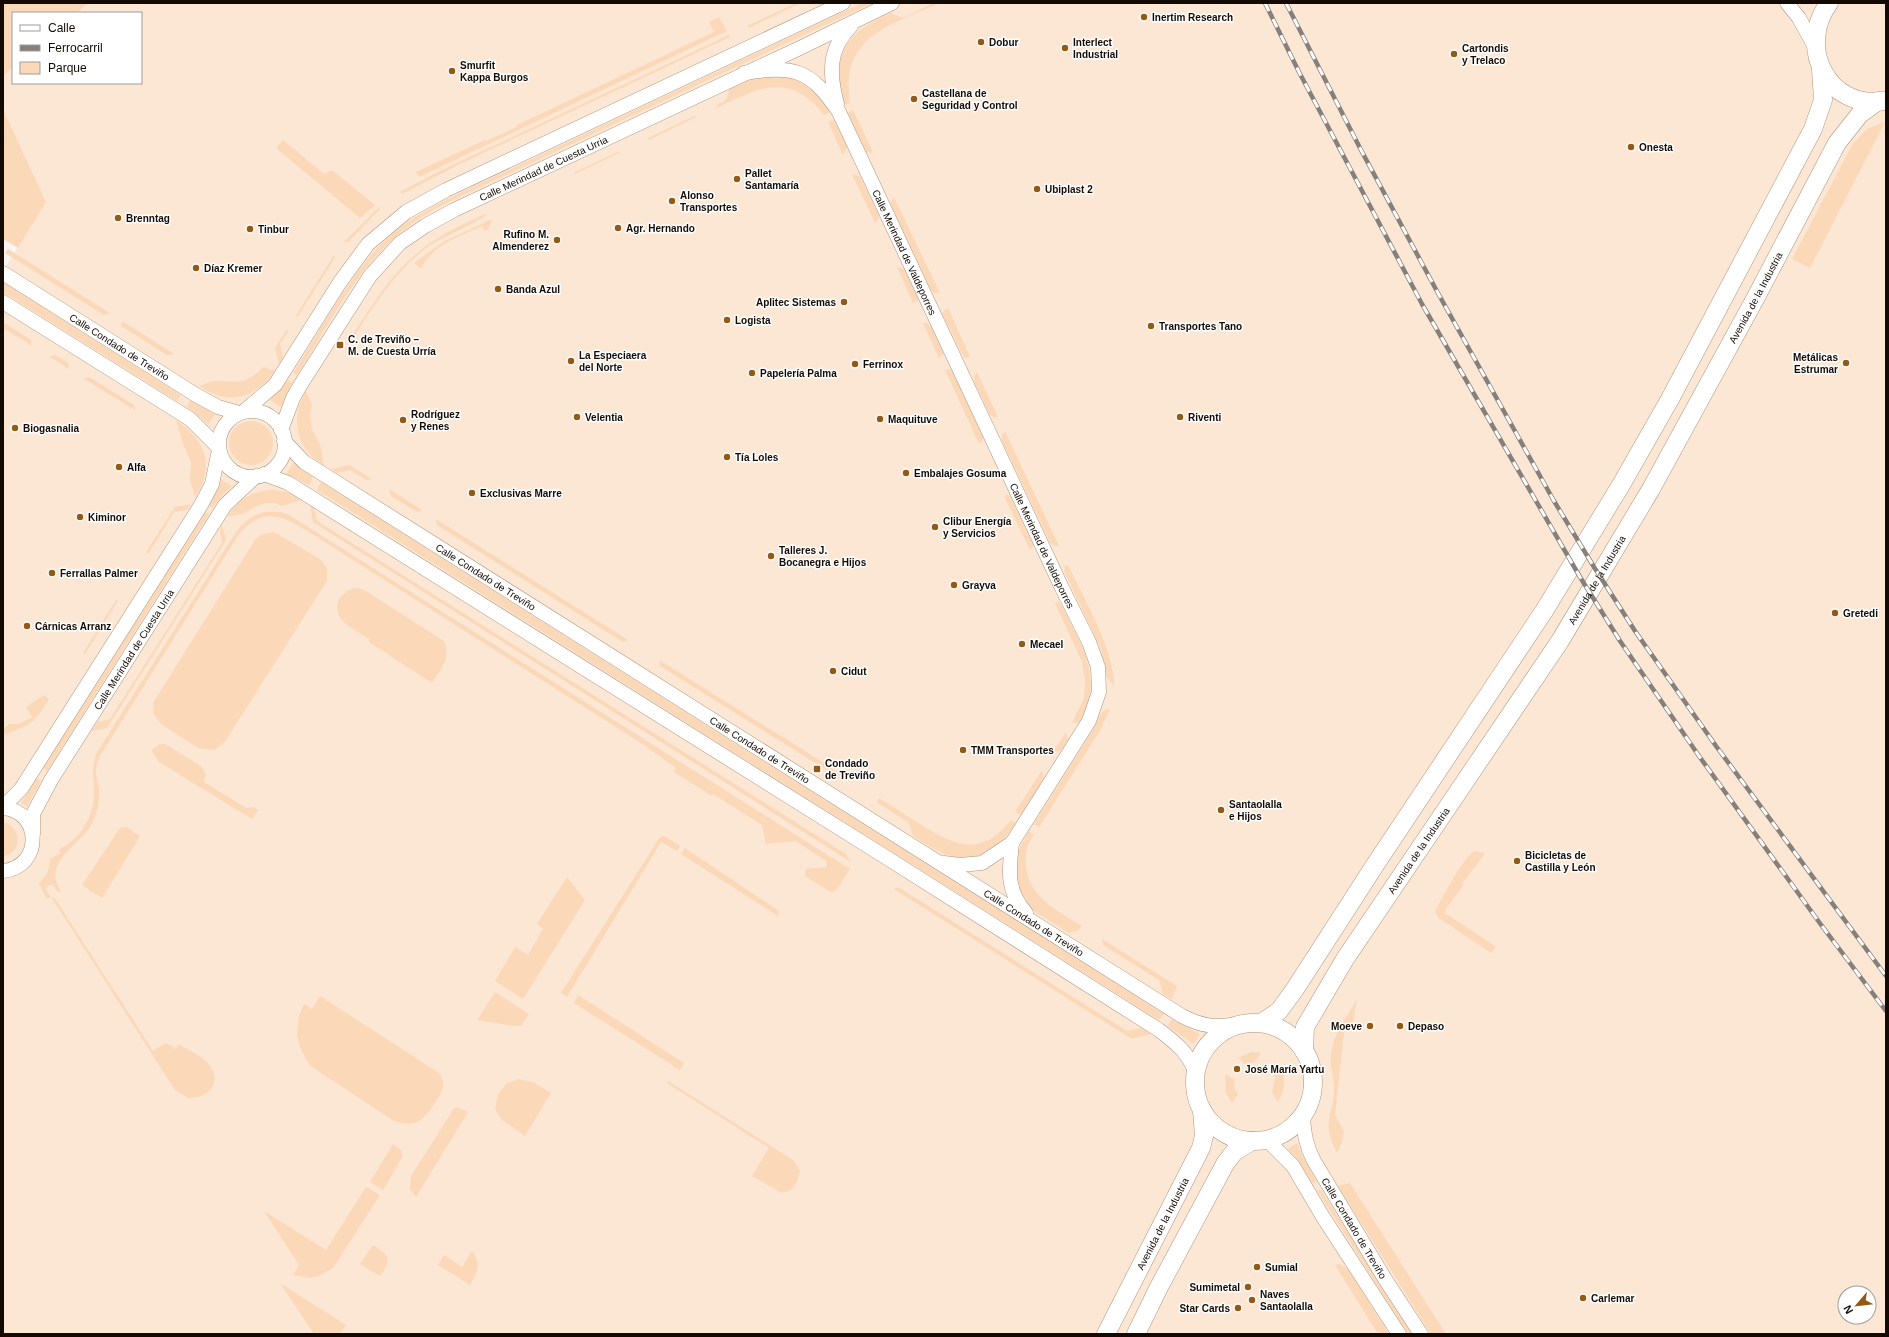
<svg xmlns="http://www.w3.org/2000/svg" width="1889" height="1337" font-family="Helvetica,sans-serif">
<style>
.built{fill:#fbe7d4;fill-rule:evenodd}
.green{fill:#fbd8b8}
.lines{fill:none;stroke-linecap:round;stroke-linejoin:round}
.minor-casing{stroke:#ad947c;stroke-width:15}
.major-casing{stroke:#ad947c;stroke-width:19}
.minor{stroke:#fff;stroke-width:14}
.major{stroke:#fff;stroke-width:18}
.rail-casing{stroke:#87807a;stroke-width:4.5}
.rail{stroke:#fff;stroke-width:3;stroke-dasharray:9;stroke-linecap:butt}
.poi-dot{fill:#935a16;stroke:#fff;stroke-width:1.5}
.labels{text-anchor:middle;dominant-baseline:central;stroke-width:3;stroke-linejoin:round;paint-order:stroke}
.poi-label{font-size:10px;font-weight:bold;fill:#130a03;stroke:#fff;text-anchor:start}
.street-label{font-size:10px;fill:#130a03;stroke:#fff}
</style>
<rect width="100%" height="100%" fill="#fbf6f1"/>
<path class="built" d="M 88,3 L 1886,3 L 1886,1334 L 3,1334 L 3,271 L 46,202 L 3,109 L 3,76 L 13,67 L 13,83 L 141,83 L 141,13 L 77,13 ZM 1845,1293 L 1869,1293 L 1869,1317 L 1845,1317 Z"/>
<path class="green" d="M 3,3 L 88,3 L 77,13 L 13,13 L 13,67 L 3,76 Z
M 796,3 L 801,3 L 749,28 L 747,26 Z
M 862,3 L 872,3 L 491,182 C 464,195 434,207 410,225 C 359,262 330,323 297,375 L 293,373 C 323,327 352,268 393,233 C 409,219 427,210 445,200 Z
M 934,3 L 939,3 C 889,26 840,36 850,103 L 844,105 C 838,94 838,84 839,72 C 841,38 862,27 890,13 L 903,18 Z
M 719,17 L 727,31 L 419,177 L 416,172 L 485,140 L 486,141 L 517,127 L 517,125 L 714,32 L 709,22 Z
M 729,35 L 730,37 L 464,162 L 402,194 L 400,192 L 440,171 Z
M 756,77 C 767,77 778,75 788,77 C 806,79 822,96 830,112 L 824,115 C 790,71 757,88 716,108 L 717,105 L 726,100 L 730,88 Z
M 3,109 L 46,202 L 18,248 L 3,239 Z
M 853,110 L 873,152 L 872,153 L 866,152 L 848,113 Z
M 694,116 L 696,117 L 649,140 L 648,138 Z
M 834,120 L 847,147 L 843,155 L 828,122 Z
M 1885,122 L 1810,268 L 1792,259 L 1852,145 L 1867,129 Z
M 283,140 L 324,174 L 332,170 L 375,205 L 360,218 L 276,148 Z
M 618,152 L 621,152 L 575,174 L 575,172 Z
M 852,174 L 860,176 L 878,214 L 879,218 L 875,223 Z
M 894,197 L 940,293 L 934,293 L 931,290 L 890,203 Z
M 379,207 L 380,209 L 348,242 L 344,242 Z
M 487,214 C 486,218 441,238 432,244 C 397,268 377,301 355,335 L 353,334 C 385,286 403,255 456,228 C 466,223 477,217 487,214 Z
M 492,219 L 489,228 L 485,231 L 482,226 C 459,237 432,244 421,269 L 414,263 L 445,241 Z
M 8,249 L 110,313 L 104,315 L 5,253 Z
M 334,255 L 335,258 L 298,316 L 295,317 Z
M 897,267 L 904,269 L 919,300 L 913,303 Z
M 3,282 L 181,395 L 177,401 L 3,292 Z
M 947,308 L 950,312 L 970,357 L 965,358 L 962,354 L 942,313 Z
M 122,321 L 174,354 L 167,355 L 121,326 Z
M 3,322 L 31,340 L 31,345 L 3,328 Z
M 923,323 L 927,323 L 931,326 L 944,354 L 939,358 Z
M 287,329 L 288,332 L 280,344 L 283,358 L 279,364 L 275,348 Z
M 55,355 L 68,363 L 69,369 L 50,357 Z
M 263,367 L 275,371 C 254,399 228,406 199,386 C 205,384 214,380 220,381 C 241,382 247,384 263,367 Z
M 949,369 L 952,370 L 983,436 L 983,440 L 979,444 L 945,370 Z
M 977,372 L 998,417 L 994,417 L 990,415 L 974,381 L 974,377 Z
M 89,377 L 134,405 L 135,410 L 84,379 Z
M 288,380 L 292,383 L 281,407 L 270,400 Z
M 306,391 L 312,405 L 310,416 L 312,430 L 320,444 L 324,465 C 295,448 290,419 306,391 Z
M 190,400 L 216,413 L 208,424 L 187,407 Z
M 176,420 C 205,440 216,465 195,497 L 190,480 L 191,462 L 183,444 Z
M229 443a22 22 0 1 1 44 0a22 22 0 1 1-44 0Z
M 1005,431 L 1059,546 L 1054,546 L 1050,542 L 1002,441 L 1002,436 Z
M 294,462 L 313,477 L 309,485 L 286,474 Z
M 349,465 L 372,479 L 366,480 L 350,470 L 337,473 L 331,469 Z
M 220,479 L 232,486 L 222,495 L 212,508 L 209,505 Z
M 321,482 L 1164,1014 L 1159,1020 L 317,490 Z
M 389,489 L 422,510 L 417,512 L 391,496 Z
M 274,490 L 291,493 L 302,500 L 282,506 L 275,503 L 266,503 L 254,507 L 245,513 L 227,517 C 237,500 253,490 274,490 Z
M 1007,495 L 1010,496 L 1033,543 L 1033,547 L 1030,550 L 1004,496 Z
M 191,504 L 187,510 L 174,512 L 148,554 L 146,552 L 175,507 Z
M 310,505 L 314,507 L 317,521 L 846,854 L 851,862 L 313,522 Z
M 205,512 L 209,514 L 47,771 L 43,768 Z
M 264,512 L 281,512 L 289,515 L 850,869 L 838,888 L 833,892 L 829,891 L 805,876 L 806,869 L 827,867 L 826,861 L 796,841 L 766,844 L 762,825 L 713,794 L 712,796 L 674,772 L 676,768 L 641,743 L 314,535 C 285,517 265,504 239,534 L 105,748 C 100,755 96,763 96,771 C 96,777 98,783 99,789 C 100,801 97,814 91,825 C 80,845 41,863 61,891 L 58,892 L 52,884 L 45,888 L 51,897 L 47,899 L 39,884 C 46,876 50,870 50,859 L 60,853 L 59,850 C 81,838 95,816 94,790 C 94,777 91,767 96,754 L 236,532 C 244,522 251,516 264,512 Z
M 436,519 L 628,640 L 623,642 L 437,525 Z
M 222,525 L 226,540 L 107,728 L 92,731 L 97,723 L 110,719 L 222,543 L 220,532 Z
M 274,532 L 320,559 L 327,569 L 327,581 L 224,743 L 214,750 L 198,748 L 161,724 L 154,715 L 153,703 L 255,540 L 260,535 Z
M 1068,565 C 1083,597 1115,651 1114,686 L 1107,678 L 1101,649 L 1064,571 L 1065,566 Z
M 357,588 L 364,590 L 444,641 C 452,657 440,670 432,683 L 369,642 L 370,639 C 357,631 332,621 338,602 C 341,593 349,589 357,588 Z
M 116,600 L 118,601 L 85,654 L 83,653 Z
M 1058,602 L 1061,604 C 1081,645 1105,677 1080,722 L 1072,723 L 1084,698 L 1085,679 L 1082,662 L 1055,603 Z
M 659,660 L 821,761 L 842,775 L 836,776 L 660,666 Z
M 44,695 L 49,699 C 34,724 30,725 3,735 L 3,729 L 9,724 L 19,724 L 32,717 L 26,707 Z
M 1107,709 L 1110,709 L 1101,729 L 1039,827 L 1034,824 L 1094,728 L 1101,713 Z
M 1066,732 L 1068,740 L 1061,750 L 1053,752 Z
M 160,744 L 165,744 L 202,767 L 206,775 L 204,782 L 246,808 L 254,807 L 258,810 L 252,819 L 159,762 L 153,753 L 152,750 Z
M 1042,770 L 1044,778 L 1021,815 L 1015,812 Z
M 37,778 L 41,781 L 27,806 L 21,803 Z
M 879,798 C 893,807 906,815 920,824 C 955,846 981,858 1011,820 L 1016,823 C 998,850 974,868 940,852 C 931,848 922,841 913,836 L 909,823 L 877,802 Z
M 3,822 C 22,827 23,852 3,857 Z
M 127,827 L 140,836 L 102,898 L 82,885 L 120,828 Z
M 1029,831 L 1034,835 C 1027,843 1025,854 1026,864 C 1027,897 1058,911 1082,926 L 1077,931 L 1069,933 L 1032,910 L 1026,905 L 1015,882 L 1017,853 Z
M 664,836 L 680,846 L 677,851 L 661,842 L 567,997 L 561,993 L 660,837 Z
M 685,848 L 776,909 L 779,911 L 778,916 L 681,854 Z
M 1475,851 L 1485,853 C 1478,864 1470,872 1462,884 L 1463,886 L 1445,910 L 1445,913 L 1496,947 L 1491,953 L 1439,918 L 1435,912 C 1440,901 1465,854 1475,851 Z
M 567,877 L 585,900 L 523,999 L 495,981 L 515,947 L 528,955 L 543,929 L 537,924 Z
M 898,887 L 1127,1031 L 1141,1028 L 1151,1034 L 1132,1039 L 894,889 Z
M 54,897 L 153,1051 L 166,1043 L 176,1049 L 179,1044 C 188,1050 200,1055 208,1063 C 224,1081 209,1099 188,1098 L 175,1090 L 52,898 Z
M 1102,939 L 1177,986 L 1172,999 L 1163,994 L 1159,980 L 1103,945 Z
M 495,992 L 529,1014 L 521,1026 L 514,1026 L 477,1020 Z
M 578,995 L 684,1063 L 680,1070 L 574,1003 Z
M 320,996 L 439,1073 C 441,1076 443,1080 443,1085 C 443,1094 427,1116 419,1121 C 410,1125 403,1124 394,1121 L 309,1065 L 300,1047 L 297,1035 L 299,1016 L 304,1004 L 312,1009 Z
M 1357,999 L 1353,1023 L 1345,1023 L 1335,1115 L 1344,1132 L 1342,1142 L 1337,1153 C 1320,1121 1334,1117 1334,1088 C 1334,1075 1328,1061 1332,1048 C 1336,1030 1348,1015 1357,999 Z
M 1172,1019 L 1200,1034 L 1193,1044 L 1168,1026 Z
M 1251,1052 L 1261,1053 L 1255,1062 L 1246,1065 L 1238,1058 Z
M 1279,1064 C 1286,1078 1286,1088 1278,1102 L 1272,1092 L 1275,1078 L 1272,1071 Z
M 1225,1074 L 1235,1080 L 1234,1087 L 1238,1094 L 1232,1103 L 1226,1093 Z
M 518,1079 L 533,1082 L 551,1093 L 525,1136 L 501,1119 L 495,1109 L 498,1095 L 506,1084 Z
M 668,1081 L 793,1160 L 800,1171 C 797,1182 794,1194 780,1192 L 752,1176 L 769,1148 L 667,1083 Z
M 457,1107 L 468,1112 L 416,1197 L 410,1189 L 411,1176 L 453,1110 Z
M 1297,1143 L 1302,1155 L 1317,1182 L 1312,1183 L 1296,1158 L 1288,1149 Z
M 393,1144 L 401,1150 L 403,1156 L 383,1190 L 370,1182 Z
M 1350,1183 L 1446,1334 L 1431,1334 L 1338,1186 Z
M 366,1187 L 380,1195 L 333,1268 L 319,1276 L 310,1278 L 293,1275 L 299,1265 L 264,1211 L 326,1250 Z
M 1317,1190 L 1321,1190 L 1412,1334 L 1408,1334 L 1397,1317 Z
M 373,1245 C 390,1256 392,1258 380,1276 L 360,1264 Z
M 472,1251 C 482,1264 477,1273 470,1285 L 438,1265 L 444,1255 L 462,1267 Z
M 1339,1264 L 1347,1268 L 1389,1334 L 1378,1334 L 1335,1265 Z
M 280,1283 L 346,1325 L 340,1334 L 314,1334 Z"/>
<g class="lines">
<g class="minor-casing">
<g id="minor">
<path d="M 1787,3 L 1799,18 L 1815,47"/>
<path id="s1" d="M 744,73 C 794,65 810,69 839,112 L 1062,588 L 1089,642 L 1098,667 L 1099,692 L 1089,721 L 1012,843 L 982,863 L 960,865 L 944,863"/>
<path d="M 837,104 C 829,74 828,49 851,26"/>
<path id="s2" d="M 3,273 L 196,395 L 218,407 L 239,413"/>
<path d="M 3,302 L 190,419 L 219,448"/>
<circle cx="252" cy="444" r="33"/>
<path d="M 243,412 L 275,385 L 340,282 L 368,244 L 406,212 L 446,190 L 843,3"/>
<path id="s3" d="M 281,430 L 293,398 L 301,384 L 370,276 L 400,243 L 425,226 L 454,210 L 802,47 L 892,3"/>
<path id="s4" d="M 284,441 L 304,462 L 1182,1016 C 1209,1030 1220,1026 1249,1023"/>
<path d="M 264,474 L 288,483 L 876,851 L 1159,1030 C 1176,1043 1189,1053 1196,1074"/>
<path d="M 3,804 L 9,801 L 21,789 L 201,505 L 212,484 L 219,450"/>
<path d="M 3,808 C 42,811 43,867 3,871"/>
<path id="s5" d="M 33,834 L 33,814 L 51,780 L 225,505 L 256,476"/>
<path d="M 1012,843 C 1009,871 1006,890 1026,913"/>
<path id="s6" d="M 1303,1117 C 1304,1133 1306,1146 1314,1161 L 1385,1279 L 1421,1334"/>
<path d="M 1267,1140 L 1293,1166 L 1323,1217 L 1399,1334"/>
</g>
</g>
<g class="major-casing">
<g id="major">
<path d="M 1829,3 C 1797,46 1827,110 1884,101"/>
<path d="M 1263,1022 L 1279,1011 L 1295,989 L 1375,865 L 1544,611 L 1621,485 L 1670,399 L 1813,129 L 1823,100 L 1821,69"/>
<circle cx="1254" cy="1082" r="59"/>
<path id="s7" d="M 1304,1051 L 1305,1027 L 1345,959 L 1560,641 L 1651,489 L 1755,299 L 1837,143 L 1860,114 L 1878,101"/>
<path id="s8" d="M 1106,1334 L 1201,1148 L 1204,1136 L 1202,1110"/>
<path d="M 1136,1334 L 1159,1287 L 1225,1164 L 1234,1152 L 1252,1141"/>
</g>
</g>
<use href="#minor" class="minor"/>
<use href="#major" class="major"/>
<g class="rail-casing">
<path id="rail" d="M 1265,3 L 1299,72 L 1422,304 L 1580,577 L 1620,641 L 1699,756 L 1819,922 L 1886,1011
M 1286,3 L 1361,150 L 1439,295 L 1554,501 L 1594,567 L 1635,631 L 1716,746 L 1886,976"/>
</g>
<use href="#rail" class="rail"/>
</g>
<g class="poi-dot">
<circle cx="1144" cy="17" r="4"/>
<circle cx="981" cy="42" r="4"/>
<circle cx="1065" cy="48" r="4"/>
<circle cx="1454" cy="54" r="4"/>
<circle cx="452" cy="71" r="4"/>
<circle cx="914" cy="99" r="4"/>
<circle cx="1631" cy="147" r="4"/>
<circle cx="737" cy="179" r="4"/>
<circle cx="1037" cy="189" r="4"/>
<circle cx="672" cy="201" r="4"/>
<circle cx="118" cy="218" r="4"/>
<circle cx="618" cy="228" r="4"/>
<circle cx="250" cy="229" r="4"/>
<circle cx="557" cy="240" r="4"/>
<circle cx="196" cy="268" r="4"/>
<circle cx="498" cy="289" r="4"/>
<circle cx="844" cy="302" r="4"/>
<circle cx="727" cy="320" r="4"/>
<circle cx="1151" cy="326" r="4"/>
<rect x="336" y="341" width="8" height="8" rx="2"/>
<circle cx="571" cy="361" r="4"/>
<circle cx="1846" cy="363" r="4"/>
<circle cx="855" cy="364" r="4"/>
<circle cx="752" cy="373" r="4"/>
<circle cx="577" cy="417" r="4"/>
<circle cx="1180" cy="417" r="4"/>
<circle cx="880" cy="419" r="4"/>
<circle cx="403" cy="420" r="4"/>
<circle cx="15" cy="428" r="4"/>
<circle cx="727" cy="457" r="4"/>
<circle cx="119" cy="467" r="4"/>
<circle cx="906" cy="473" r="4"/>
<circle cx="472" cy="493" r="4"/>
<circle cx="80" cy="517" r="4"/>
<circle cx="935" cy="527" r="4"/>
<circle cx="771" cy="556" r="4"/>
<circle cx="52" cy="573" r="4"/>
<circle cx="954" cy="585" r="4"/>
<circle cx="1835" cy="613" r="4"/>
<circle cx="27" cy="626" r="4"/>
<circle cx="1022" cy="644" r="4"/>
<circle cx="833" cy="671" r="4"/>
<circle cx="963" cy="750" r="4"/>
<rect x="813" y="765" width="8" height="8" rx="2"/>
<circle cx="1221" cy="810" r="4"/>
<circle cx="1517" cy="861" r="4"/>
<circle cx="1370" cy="1026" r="4"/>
<circle cx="1400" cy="1026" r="4"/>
<circle cx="1237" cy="1069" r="4"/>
<circle cx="1257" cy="1267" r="4"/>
<circle cx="1248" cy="1287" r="4"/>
<circle cx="1583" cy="1298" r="4"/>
<circle cx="1252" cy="1300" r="4"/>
<circle cx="1238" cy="1308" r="4"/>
</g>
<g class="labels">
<g class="poi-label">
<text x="1152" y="17">Inertim Research</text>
<text x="989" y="42">Dobur</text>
<text x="1073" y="42">Interlect<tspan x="1073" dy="12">Industrial</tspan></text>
<text x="1462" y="48">Cartondis<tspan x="1462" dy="12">y Trelaco</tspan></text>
<text x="460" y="65">Smurfit<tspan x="460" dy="12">Kappa Burgos</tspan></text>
<text x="922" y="93">Castellana de<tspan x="922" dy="12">Seguridad y Control</tspan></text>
<text x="1639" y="147">Onesta</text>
<text x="745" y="173">Pallet<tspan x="745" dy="12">Santamaría</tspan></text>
<text x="1045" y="189">Ubiplast 2</text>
<text x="680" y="195">Alonso<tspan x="680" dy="12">Transportes</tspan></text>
<text x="126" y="218">Brenntag</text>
<text x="626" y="228">Agr. Hernando</text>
<text x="258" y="229">Tinbur</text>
<text x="549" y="234" text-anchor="end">Rufino M.<tspan x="549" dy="12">Almenderez</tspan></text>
<text x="204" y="268">Díaz Kremer</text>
<text x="506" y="289">Banda Azul</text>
<text x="836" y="302" text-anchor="end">Aplitec Sistemas</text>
<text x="735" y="320">Logista</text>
<text x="1159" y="326">Transportes Tano</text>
<text x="348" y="339">C. de Treviño –<tspan x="348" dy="12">M. de Cuesta Urría</tspan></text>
<text x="579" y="355">La Especiaera<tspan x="579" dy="12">del Norte</tspan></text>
<text x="1838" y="357" text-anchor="end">Metálicas<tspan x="1838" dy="12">Estrumar</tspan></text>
<text x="863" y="364">Ferrinox</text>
<text x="760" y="373">Papelería Palma</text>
<text x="411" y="414">Rodríguez<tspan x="411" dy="12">y Renes</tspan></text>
<text x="585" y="417">Velentia</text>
<text x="1188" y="417">Riventi</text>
<text x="888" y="419">Maquituve</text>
<text x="23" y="428">Biogasnalia</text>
<text x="735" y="457">Tía Loles</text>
<text x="127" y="467">Alfa</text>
<text x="914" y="473">Embalajes Gosuma</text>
<text x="480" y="493">Exclusivas Marre</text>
<text x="88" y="517">Kiminor</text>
<text x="943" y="521">Clibur Energía<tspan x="943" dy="12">y Servicios</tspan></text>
<text x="779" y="550">Talleres J.<tspan x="779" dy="12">Bocanegra e Hijos</tspan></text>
<text x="60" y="573">Ferrallas Palmer</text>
<text x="962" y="585">Grayva</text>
<text x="1843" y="613">Gretedi</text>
<text x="35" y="626">Cárnicas Arranz</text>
<text x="1030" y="644">Mecael</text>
<text x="841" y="671">Cidut</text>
<text x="971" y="750">TMM Transportes</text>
<text x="825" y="763">Condado<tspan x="825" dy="12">de Treviño</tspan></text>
<text x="1229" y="804">Santaolalla<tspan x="1229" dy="12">e Hijos</tspan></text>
<text x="1525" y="855">Bicicletas de<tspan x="1525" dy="12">Castilla y León</tspan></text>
<text x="1362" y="1026" text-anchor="end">Moeve</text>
<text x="1408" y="1026">Depaso</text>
<text x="1245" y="1069">José María Yartu</text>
<text x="1265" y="1267">Sumial</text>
<text x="1240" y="1287" text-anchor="end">Sumimetal</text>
<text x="1260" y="1294">Naves<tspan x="1260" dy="12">Santaolalla</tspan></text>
<text x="1591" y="1298">Carlemar</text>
<text x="1230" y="1308" text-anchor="end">Star Cards</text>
</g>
<g class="street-label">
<text stroke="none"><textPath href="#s3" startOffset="385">Calle Merindad de Cuesta Urria</textPath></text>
<text stroke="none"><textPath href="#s1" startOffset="267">Calle Merindad de Valdeporres</textPath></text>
<text stroke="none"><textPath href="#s7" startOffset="882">Avenida de la Industria</textPath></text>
<text stroke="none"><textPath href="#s2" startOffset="138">Calle Condado de Treviño</textPath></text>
<text stroke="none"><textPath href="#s1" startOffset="591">Calle Merindad de Valdeporres</textPath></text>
<text stroke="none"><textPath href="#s4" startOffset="244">Calle Condado de Treviño</textPath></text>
<text stroke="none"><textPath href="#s7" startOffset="558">Avenida de la Industria</textPath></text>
<text stroke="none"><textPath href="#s5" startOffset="213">Calle Merindad de Cuesta Urria</textPath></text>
<text stroke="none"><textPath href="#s4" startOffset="568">Calle Condado de Treviño</textPath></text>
<text stroke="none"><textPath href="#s7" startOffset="234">Avenida de la Industria</textPath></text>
<text stroke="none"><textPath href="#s4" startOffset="892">Calle Condado de Treviño</textPath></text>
<text stroke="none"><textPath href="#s8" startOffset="124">Avenida de la Industria</textPath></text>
<text stroke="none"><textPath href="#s6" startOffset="124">Calle Condado de Treviño</textPath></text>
</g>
</g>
<rect width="1889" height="1337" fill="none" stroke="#130a03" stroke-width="8"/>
<rect x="12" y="12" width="130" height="72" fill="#ffffff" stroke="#a19d9a"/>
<rect x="20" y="25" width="20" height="6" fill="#ffffff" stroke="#a19d9a"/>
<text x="48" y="32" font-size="12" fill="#130a03">Calle</text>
<rect x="20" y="45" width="20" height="6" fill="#87807a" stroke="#a19d9a"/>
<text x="48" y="52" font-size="12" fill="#130a03">Ferrocarril</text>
<rect x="20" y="62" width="20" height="12" fill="#fbd8b8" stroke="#a19d9a"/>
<text x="48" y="72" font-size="12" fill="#130a03">Parque</text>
<g transform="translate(1857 1305) rotate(242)"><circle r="19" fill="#ffffff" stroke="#a19d9a"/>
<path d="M0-3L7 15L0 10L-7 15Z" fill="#935a16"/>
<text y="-6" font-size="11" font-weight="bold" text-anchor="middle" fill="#130a03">N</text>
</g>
</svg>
